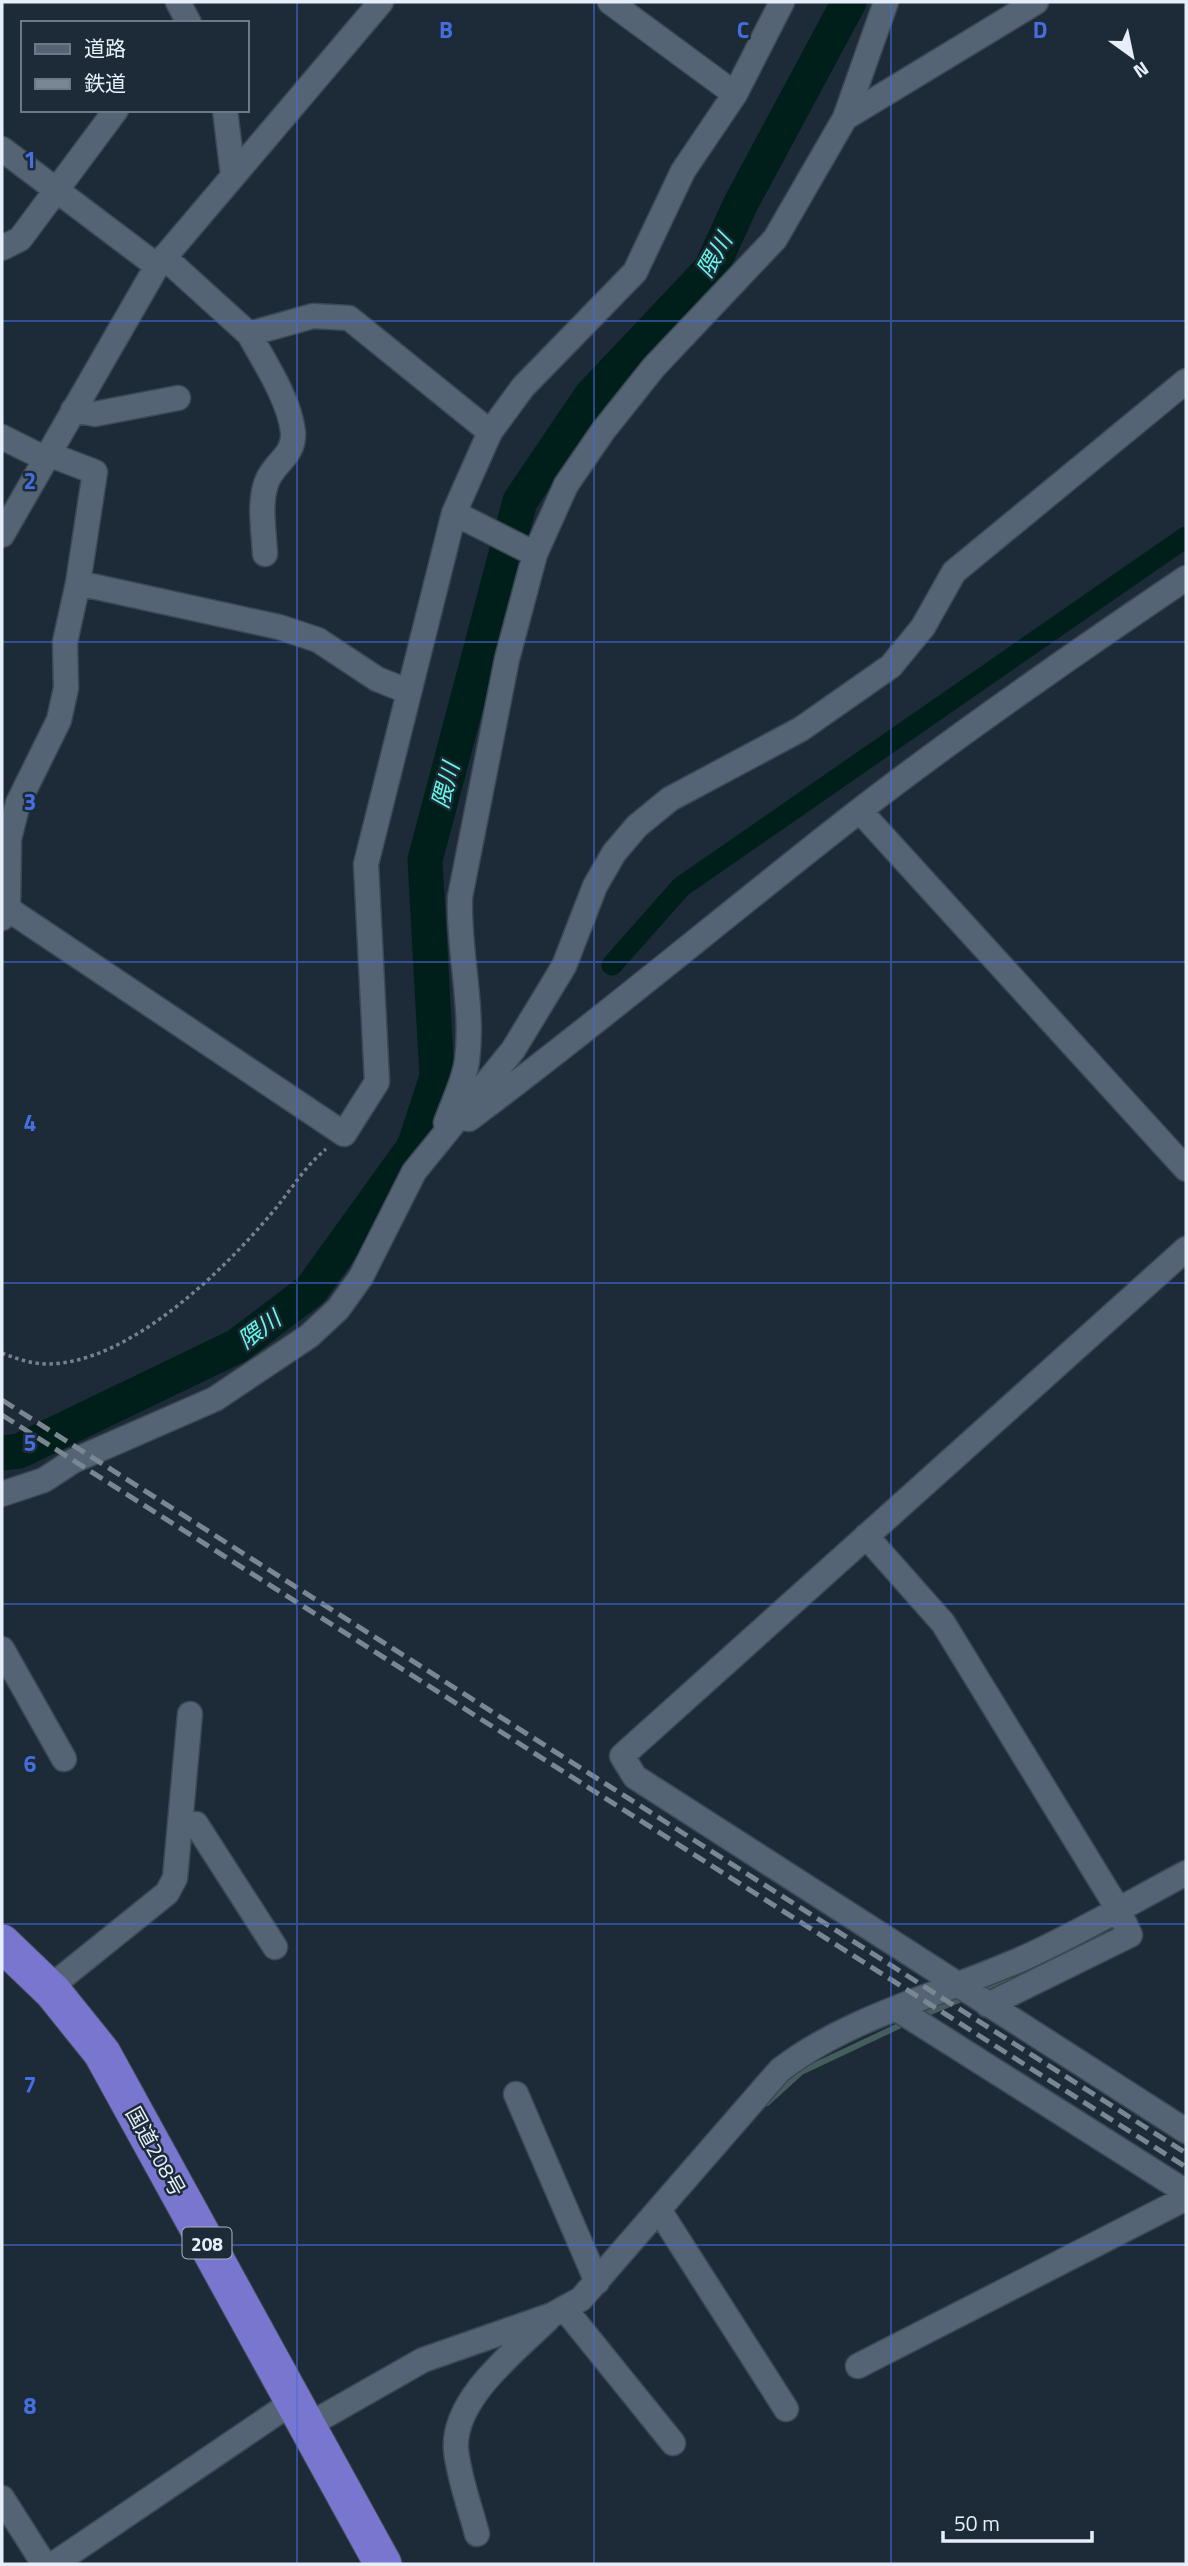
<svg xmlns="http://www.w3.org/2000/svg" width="1188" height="2566" font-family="'Titillium Web','Noto Sans JP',sans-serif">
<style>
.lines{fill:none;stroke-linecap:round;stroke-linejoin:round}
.stream{stroke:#455d5e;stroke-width:6}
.canal{stroke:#001f1b;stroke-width:21}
.river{stroke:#001f1b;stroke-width:35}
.minor-casing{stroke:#3c4853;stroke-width:27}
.highway-casing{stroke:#3c4853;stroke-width:39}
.path{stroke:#75818d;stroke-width:3.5;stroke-dasharray:3.5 3.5;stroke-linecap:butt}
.minor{stroke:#556474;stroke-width:24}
.highway{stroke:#7976d0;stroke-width:37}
.rail{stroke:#7a8692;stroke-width:5;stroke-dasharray:14 7;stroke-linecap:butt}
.grid{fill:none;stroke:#456edf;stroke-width:2;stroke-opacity:0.55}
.labels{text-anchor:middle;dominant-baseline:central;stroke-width:5;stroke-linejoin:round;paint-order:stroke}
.shield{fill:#1d2a38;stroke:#aab4bf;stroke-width:2}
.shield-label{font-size:19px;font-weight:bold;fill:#e6eff9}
.street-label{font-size:21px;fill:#e6eff9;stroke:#1d2a38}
.water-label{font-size:23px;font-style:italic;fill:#68f8e6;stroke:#1d2a38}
.grid-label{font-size:23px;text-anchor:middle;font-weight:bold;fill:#456edf;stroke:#1d2a38;stroke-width:5;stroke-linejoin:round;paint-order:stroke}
</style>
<rect width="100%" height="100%" fill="#1d2a38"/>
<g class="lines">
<path class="stream" d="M 979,1991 L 1010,1976
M 921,2016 L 966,1997
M 767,2103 L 801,2072 L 905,2023"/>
<path class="canal" d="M 612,965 L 681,887 L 1186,537"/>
<path class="river" d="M 2,1453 L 19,1451 L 237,1346 L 311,1290 L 414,1147 L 437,1077 L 425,860 L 520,501 L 591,396 L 711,269 L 741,203 L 849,2"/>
<g class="minor-casing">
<path id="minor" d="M 178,2 L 189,23
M 610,2 L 735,94
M 225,110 L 233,175
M 845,118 L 1036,2
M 2,149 L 157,266
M 2,248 L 20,239 L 116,110
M 164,257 L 249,334 L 313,316 L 349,318 L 490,432
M 249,334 C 264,361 290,401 293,432 C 295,454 276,462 268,479 C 258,500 264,531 265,554
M 73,410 L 95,414 L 178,398
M 2,437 L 46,459
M 454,513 L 535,554
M 2,535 L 157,266 L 381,2
M 78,583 L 279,627 L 318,640 L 377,679 L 407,691
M 860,811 L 1186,1169
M 8,909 L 344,1134 L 377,1082 L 366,864 L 454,513 L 490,432 L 523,387 L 635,272 L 683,171 L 735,94 L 782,2
M 2,918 L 8,909 L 9,839 L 18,803 L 59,720 L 66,688 L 65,642 L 78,583 L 95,472 L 48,454
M 469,1119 C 602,1020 728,913 859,811 C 965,729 1075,653 1186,578
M 446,1123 C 453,1103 464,1082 467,1061 C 474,1006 458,952 460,897 L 507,659 L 535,554 L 566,485 L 603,431 L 654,367 L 775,239 L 845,118 L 886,2
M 1186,1249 L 622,1756 L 635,1777 L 1186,2131
M 2,1494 L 44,1480 L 73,1461 L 215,1399 L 309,1336 L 338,1309 L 361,1277 L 414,1172 L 513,1050 L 541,1004 L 564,966 L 595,886 L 614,853 L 637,826 L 670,799 L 801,729 L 891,666 L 923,627 L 954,572 L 1186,381
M 866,1536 L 943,1623 L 1118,1909 L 1130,1935 L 988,2005
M 2,1649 L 64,1759
M 180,1823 L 196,1824 L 275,1947
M 49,1988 L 167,1893 L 175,1878 L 190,1714
M 897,2009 L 1186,2192
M 516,2094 L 597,2282
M 659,2210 L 786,2409
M 564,2308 L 673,2443
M 858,2366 L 1186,2198
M 307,2426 L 423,2360 L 552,2315 L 581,2299 L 780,2070 C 850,2016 946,1993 1026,1957 C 1081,1932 1133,1901 1186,1873
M 2,2498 L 44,2564
M 477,2534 C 470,2507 459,2478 456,2450 C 452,2400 514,2352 547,2320
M 54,2564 L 294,2401"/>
</g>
<g class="highway-casing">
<path id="highway" d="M 2,1943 L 53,1992 L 102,2053 L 383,2564"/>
</g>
<path class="path" d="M 2,1353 C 17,1359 32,1364 48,1364 C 129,1363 222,1272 271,1214 C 290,1192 303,1168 326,1149"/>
<use href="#minor" class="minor"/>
<use href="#highway" class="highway"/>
<path class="rail" d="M 2,1400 L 1186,2153
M 2,1415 L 1186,2167"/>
</g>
<path class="grid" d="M 297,2 L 297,2564M 594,2 L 594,2564M 891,2 L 891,2564M 2,321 L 1186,321M 2,642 L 1186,642M 2,962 L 1186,962M 2,1283 L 1186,1283M 2,1604 L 1186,1604M 2,1924 L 1186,1924M 2,2245 L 1186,2245"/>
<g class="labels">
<rect class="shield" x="182.5" y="2227.5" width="49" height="31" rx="5"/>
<g class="shield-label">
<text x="207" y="2243">208</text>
</g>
<g class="street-label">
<text transform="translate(156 2151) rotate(61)">国道208号</text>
</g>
<g class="water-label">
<text transform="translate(714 255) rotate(-60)">隈川</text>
<text transform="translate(445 785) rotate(-75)">隈川</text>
<text transform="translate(259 1329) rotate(-36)">隈川</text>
</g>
</g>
<g class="grid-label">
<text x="446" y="38">B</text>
<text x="743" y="38">C</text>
<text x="1040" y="38">D</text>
<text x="30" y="168">1</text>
<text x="30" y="489">2</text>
<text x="30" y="810">3</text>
<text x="30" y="1131">4</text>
<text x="30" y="1451">5</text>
<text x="30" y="1772">6</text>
<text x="30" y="2093">7</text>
<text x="30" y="2414">8</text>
</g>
<rect width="1188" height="2566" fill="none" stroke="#e6eff9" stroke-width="7"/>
<rect x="21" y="21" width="228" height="91" fill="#1d2a38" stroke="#6d7985" stroke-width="2"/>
<rect x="35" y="44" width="35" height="10" fill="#556474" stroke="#6d7985" stroke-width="2"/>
<text x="84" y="56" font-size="21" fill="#e6eff9">道路</text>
<rect x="35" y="79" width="35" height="10" fill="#7a8692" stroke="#6d7985" stroke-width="2"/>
<text x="84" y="91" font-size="21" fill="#e6eff9">鉄道</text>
<g transform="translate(1132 56) rotate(147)" stroke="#1d2a38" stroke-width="5" paint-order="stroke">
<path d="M0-5L12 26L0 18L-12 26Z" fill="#e6eff9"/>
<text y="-10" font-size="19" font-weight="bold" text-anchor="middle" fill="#e6eff9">N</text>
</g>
<path d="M943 2531v10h149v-10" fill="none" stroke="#e6eff9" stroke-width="3.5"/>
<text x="954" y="2531" font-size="21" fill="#e6eff9" stroke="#1d2a38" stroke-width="5" paint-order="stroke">50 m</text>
</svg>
